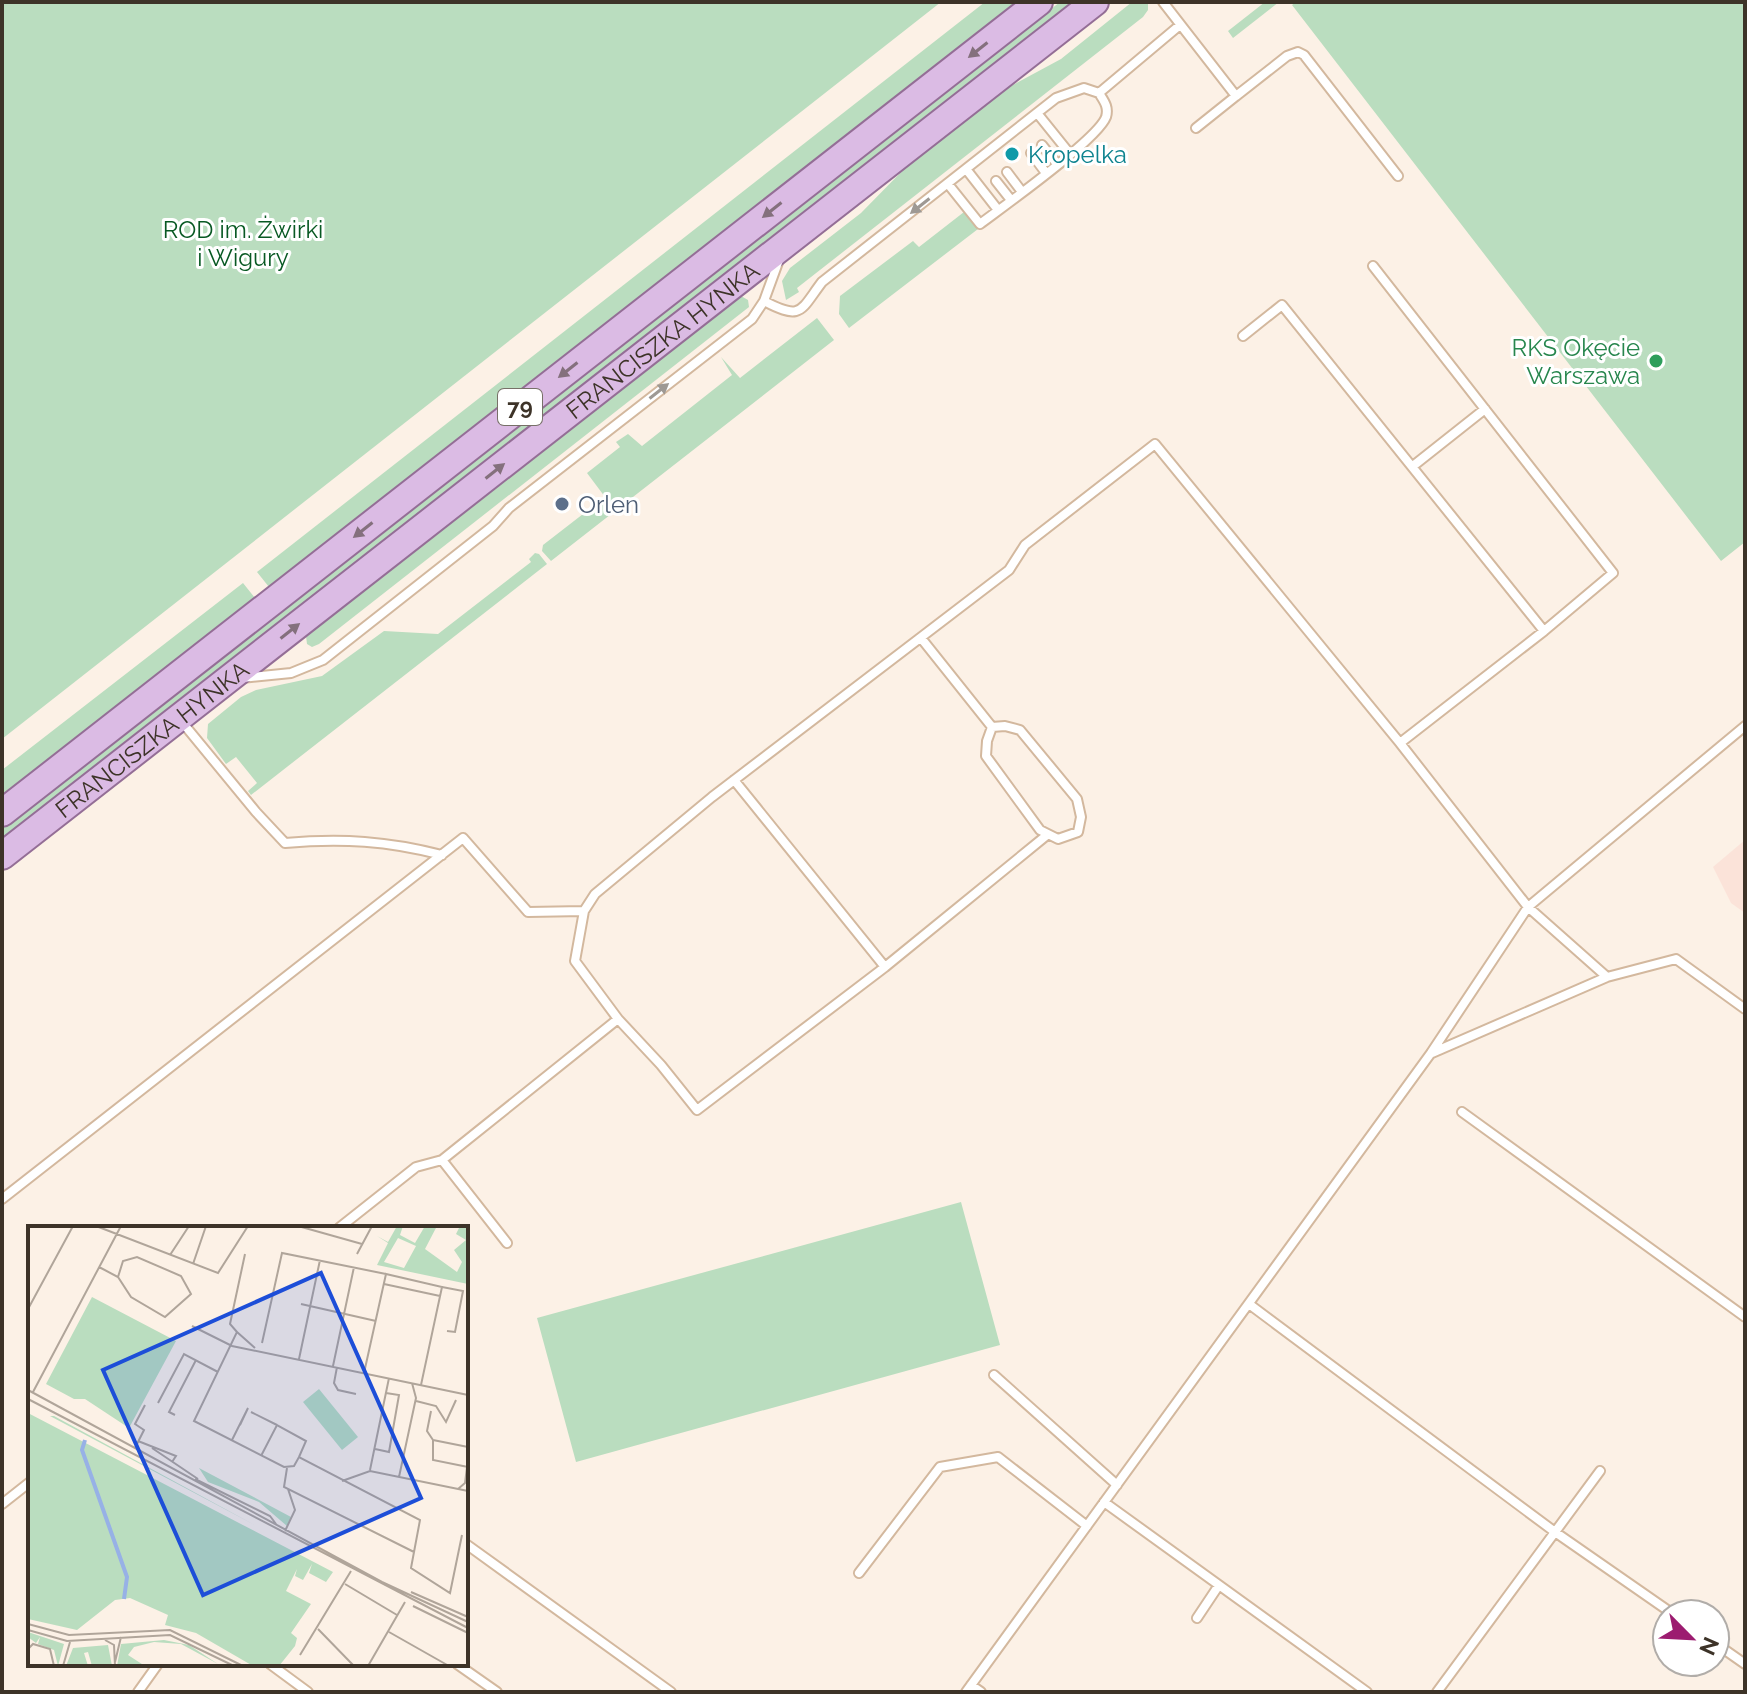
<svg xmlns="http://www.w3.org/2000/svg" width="1747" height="1694" font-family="Raleway,sans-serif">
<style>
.industrial{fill:#fbe3d9}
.green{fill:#baddbf}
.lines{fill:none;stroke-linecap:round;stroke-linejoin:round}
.service-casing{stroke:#d3b89e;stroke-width:12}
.primary-casing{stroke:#946e96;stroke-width:30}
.service{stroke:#fff;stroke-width:8}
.primary{stroke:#dbbbe4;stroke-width:26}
.oneway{fill:#84707d}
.oneway2{fill:#9e9994}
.culture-dot{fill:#0f9aa8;stroke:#fff;stroke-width:3}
.leisure-dot{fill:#2e9e5b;stroke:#fff;stroke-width:3}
.service-dot{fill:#5c6f8a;stroke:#fff;stroke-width:3}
.labels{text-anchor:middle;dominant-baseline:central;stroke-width:6;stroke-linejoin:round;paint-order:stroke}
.shield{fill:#fff;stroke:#777068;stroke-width:2}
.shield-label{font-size:22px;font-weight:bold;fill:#3d3328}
.culture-label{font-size:24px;fill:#0d838f;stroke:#fff;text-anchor:start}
.park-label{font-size:24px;fill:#085923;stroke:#fff}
.street-label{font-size:24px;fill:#3d3328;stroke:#fff}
.leisure-label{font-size:24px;fill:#27864d;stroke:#fff;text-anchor:end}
.service-label{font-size:24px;fill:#4e5e75;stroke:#fff;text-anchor:start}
.inset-river{fill:none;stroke:#97b1e6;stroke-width:4}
.inset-road{fill:none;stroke:#b0a59a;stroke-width:2}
.view{fill:#1d4ed8;fill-opacity:0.15;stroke:#1d4ed8;stroke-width:4}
.inset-edge{fill:none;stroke:#3d3328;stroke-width:4}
</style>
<rect width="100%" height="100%" fill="#fcf1e6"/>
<path class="industrial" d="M 1745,840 L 1745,913 L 1731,903 L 1713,867 Z"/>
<path class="green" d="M 2,2 L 941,2 L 2,739 Z
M 985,2 L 1017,2 L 269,587 L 257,572 Z
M 1060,2 L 1077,2 L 2,842 L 2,829 Z
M 1132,2 L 1148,2 L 1148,10 L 1143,17 L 797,288 L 799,292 L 786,300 L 782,281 L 790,268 L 861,213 L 912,161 L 1011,86 L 1061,59 Z
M 1265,2 L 1279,2 L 1233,38 L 1228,31 Z
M 1296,2 L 1745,2 L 1745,542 L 1721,561 L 1292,5 Z
M 964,212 L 978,229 L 849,328 L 839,314 L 840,296 L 913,241 L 919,247 Z
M 741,296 L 748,300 L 749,307 L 319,644 L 312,647 L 307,644 L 306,636 Z
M 817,318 L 834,340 L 551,561 L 542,551 L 543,545 L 605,497 L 587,473 L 620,447 L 616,442 L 628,434 L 642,446 L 732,375 L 721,357 L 740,378 Z
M 535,553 L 539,554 L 547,564 L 251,795 L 248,791 L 257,783 L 236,757 L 226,764 L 207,738 L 208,724 L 241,697 L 256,690 L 322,676 L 384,631 L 438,634 L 531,562 L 529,559 Z
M 243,583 L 255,598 L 2,795 L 2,770 Z
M 961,1202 L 1000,1345 L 576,1462 L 537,1318 Z"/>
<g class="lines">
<g class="service-casing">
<path id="service" d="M 1163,2 L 1236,96 L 1287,56 L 1298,52 L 1304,55 L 1398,176
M 1037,113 L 1070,154
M 1196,128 L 1236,96
M 1042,145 L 1057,164
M 1031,153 L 1046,173
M 966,169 L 998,210
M 1007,172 L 1022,192
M 996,181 L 1011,200
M 948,184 L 980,224 C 1004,206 1098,139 1106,117 C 1109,107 1104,101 1099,93 L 1180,25
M 1373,266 L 1613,573 L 1544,631 L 1400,743
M 764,301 C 802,321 800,311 822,282 L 1056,98 L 1084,88 L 1099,93
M 1243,336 L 1282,305 L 1544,631
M 1413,466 L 1485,409
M 921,638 L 992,727
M 242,678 L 291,673 L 323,660 L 493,526 L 509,508 L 752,319 L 764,301 L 779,260
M 182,722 L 256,812 L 285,843 C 342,838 388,841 442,855
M 1005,726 L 1020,730 L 1077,799 L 1081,817 L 1078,832 L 1058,839 L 1040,830 L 986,756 L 987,741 L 992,727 Z
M 885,967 L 1047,835
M 618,1019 L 661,1065 L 697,1110 L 885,967 L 734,780
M 1432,1053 L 1607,977
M 1462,1112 L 1745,1317
M 442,1160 L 507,1243
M 2,1199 L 463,838 L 528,912 L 584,911
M 339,1228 L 416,1167 L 442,1160 L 618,1019 L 575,961 L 584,911 L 595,894 L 712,797 L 1009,570 L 1025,545 L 1155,444 L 1400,743 L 1528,907 L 1607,977 L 1676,959 L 1745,1009
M 1249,1304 L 1555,1532 L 1673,1614
M 994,1375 L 1117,1485
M 1104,1502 L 1367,1692
M 2,1504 L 30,1482
M 466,1544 L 671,1692
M 859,1573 L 940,1467 L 998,1457 L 1087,1526
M 1197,1618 L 1219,1585
M 1715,1643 L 1745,1664
M 270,1664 L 308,1692
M 457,1664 L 497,1692
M 971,1685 L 981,1692
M 138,1692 L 158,1664
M 966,1692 L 1431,1053 L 1528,907 L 1745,726
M 1437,1692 L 1600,1471"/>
</g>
<g class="primary-casing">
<g id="primary">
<path d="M 2,813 L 1039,2"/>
<path id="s1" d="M 2,856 L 1095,2"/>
</g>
</g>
<use href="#service" class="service"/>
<use href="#primary" class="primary"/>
</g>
<defs><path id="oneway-solid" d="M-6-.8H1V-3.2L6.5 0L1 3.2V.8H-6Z" transform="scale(2)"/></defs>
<g class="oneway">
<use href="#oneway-solid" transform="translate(978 50) rotate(142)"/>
<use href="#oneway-solid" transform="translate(772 210) rotate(142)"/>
<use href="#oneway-solid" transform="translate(568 370) rotate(142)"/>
<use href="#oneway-solid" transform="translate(495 471) rotate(-38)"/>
<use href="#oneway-solid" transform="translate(363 530) rotate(142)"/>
<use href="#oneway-solid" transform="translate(290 631) rotate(-38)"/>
</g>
<g class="oneway2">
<use href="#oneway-solid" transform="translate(920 206) rotate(142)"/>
<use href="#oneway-solid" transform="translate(659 391) rotate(-38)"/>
</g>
<circle class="culture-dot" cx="1012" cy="154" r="8"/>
<circle class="leisure-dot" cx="1656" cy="361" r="8"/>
<circle class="service-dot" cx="562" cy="504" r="8"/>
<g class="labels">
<rect class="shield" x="498" y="389" width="44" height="36" rx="6"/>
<g class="shield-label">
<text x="520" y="407">79</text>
</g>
<g class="culture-label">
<text x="1028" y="154">Kropelka</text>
</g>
<g class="park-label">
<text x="243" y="229">ROD im. Żwirki<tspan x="243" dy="28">i Wigury</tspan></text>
</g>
<g class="street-label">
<text stroke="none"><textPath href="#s1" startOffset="838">FRANCISZKA HYNKA</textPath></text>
<text stroke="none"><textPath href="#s1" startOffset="190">FRANCISZKA HYNKA</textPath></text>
</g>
<g class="leisure-label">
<text x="1640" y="347">RKS Okęcie<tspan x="1640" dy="28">Warszawa</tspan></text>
</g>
<g class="service-label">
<text x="578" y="504">Orlen</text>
</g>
</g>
<g transform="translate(28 1226)">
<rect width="440" height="440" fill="#fcf1e6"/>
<path d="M 369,0 L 375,0 L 372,9 L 387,17 L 397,0 L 409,0 L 397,23 L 429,46 L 434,36 L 426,24 L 438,14 L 428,8 L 432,0 L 440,0 L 440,58 L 349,39 L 360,17 L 349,10 L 360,16 ZM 370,12 L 388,20 L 376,42 L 356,36 ZM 64,71 L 148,115 L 101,202 L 57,173 L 46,173 L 18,158 ZM 291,163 L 330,211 L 314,224 L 275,176 ZM 0,187 L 305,346 L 298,356 L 281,347 L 284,338 L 275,354 L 267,350 L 269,343 L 258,365 L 283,378 L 263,407 L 269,412 L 267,420 L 251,440 L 225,440 L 168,407 L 137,399 L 140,389 L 102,372 L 87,374 L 49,404 L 0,393 ZM 22,190 L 26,190 L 234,303 ZM 171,242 L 263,291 L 259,300 L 231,276 L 180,256 ZM 0,406 L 36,418 L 30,440 L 26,424 L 10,418 L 12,411 L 8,417 L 0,411 ZM 136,414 L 161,419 L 190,438 L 153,418 L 126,416 L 106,421 L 100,429 L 117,440 L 89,440 L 93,418 ZM 80,419 L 84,440 L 64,440 L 60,426 L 56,427 L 60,440 L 38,440 L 45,422 Z" fill="#baddbf" fill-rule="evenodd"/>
<path class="inset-river" d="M 57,214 L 54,224 L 99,351 L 96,373"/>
<path class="inset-road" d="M 68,0 L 190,47 L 220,0M 270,0 L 334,18M 217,28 L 202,98 L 209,106 L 166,195 L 256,241 L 266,240 L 271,231 L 392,294 L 383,342 L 422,367 L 434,309M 329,28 L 344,0M 142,29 L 161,0M 165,38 L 178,0M 71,41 L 90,51 L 103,71 L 137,91 L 163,68 L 153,50 L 109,31 L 95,35 L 90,51M 356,58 L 412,70M 414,61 L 435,65 L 427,106 L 419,105M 273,78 L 348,95M 0,83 L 45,0M 164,100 L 204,120 L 440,169M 209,106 L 227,122M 234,117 L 254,27 L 358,48M 271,133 L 292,34M 305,140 L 326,41M 309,141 L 306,157 L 310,164 L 328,168M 336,147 L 358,48 L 414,61 L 393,159M 0,164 L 354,356 L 440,396M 5,166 L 93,0M 0,173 L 440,402M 388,175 L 408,180 L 418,196 L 428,174M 130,177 L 156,128 L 190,146M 403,185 L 399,205 L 405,214 L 405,234 L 440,241M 223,186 L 249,199M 147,189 L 141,186 L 168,134M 204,214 L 220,182 L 212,199M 405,214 L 440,221M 110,215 L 148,230 L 144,236M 107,222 L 116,204 L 107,198 L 117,179M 124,222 L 170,253M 347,223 L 361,226 L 371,169 L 358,167M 233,230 L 249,199 L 278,215 L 271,231M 259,242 L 256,261 L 386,326M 342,244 L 361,152M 371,251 L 388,172 L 384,157M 167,253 L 242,290 L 248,298M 314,255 L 342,245 L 440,265M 430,263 L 437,257 L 439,241M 257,305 L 267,284 L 260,263M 317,358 L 369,389M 383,366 L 440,391M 385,380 L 440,407M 0,398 L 41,409 L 142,404 L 215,440M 290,403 L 326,440M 0,404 L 39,415 L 142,409 L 206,440M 361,406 L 421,440M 77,414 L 86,419 L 87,440M 0,423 L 5,418 L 22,423 L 26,440M 272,429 L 323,345M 87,436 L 93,411M 35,440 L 42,416M 340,440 L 377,376"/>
<path class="view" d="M 293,47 L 393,272 L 175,369 L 75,144 Z"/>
<rect width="440" height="440" class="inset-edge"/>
</g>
<rect width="1747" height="1694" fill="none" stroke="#3d3328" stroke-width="8"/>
<g transform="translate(1691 1638) rotate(114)"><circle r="38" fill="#ffffff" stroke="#b1ada9" stroke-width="2"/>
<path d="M0-6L14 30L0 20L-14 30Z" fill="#9c1c70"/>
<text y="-12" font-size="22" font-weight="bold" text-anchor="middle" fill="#3d3328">N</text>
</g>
</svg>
